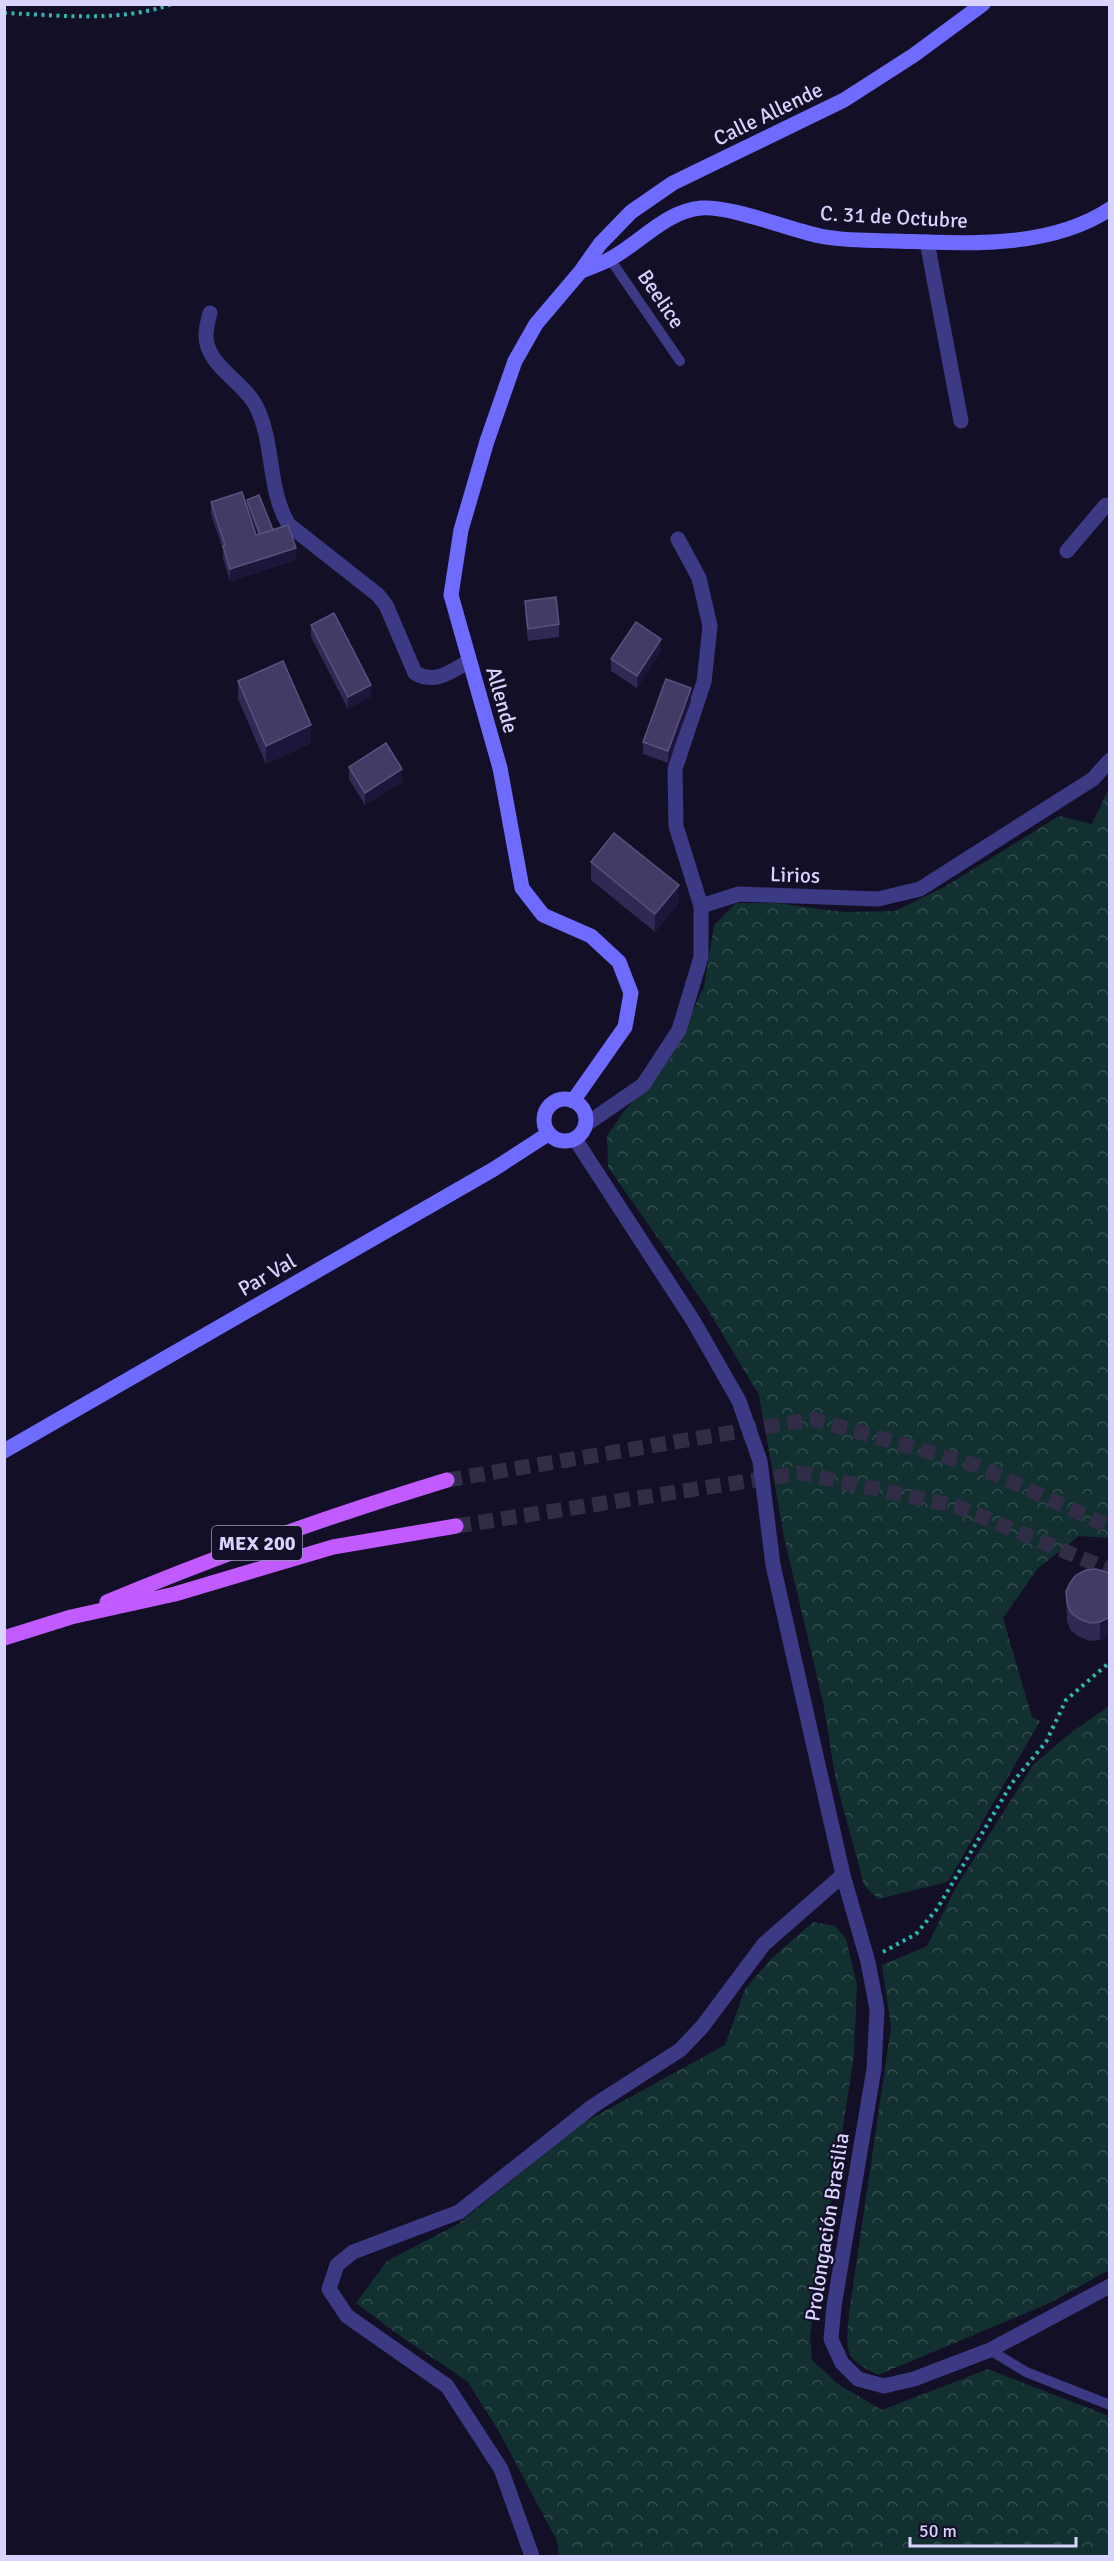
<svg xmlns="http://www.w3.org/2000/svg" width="1114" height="2561" font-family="Signika,sans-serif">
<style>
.forest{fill:url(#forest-crowns)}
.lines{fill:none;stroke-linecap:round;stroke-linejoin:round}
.primary-tunnel{stroke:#312d47;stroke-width:15;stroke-dasharray:15 8;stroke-linecap:butt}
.path{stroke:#2fb8b0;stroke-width:4;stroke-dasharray:3 4.5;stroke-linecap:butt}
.lane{stroke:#3d3a85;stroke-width:10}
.street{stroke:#3d3a85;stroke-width:15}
.secondary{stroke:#6f6bff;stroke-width:15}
.primary{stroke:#c25bff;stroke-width:15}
.wall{fill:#312854}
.shaded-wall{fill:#1d163a}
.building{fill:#433a66;stroke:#5a527e;stroke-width:1.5}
.labels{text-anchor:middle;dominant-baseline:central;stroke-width:4.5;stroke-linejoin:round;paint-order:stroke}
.shield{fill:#130f26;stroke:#9e99be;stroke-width:1.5}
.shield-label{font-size:20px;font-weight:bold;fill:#d9d4ff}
.street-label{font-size:21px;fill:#d9d4ff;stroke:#130f26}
</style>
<defs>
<pattern id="forest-crowns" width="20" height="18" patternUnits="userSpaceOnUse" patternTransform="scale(1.5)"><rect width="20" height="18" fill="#12302f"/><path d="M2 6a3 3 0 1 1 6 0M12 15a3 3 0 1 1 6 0" fill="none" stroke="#344d4e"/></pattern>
</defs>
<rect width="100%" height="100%" fill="#130f26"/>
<path class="forest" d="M 1109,788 L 1109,1538 L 1079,1536 L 1038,1568 L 1003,1618 L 1032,1717 L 1040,1721 L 948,1882 L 878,1899 L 864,1885 L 836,1781 L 823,1702 L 784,1537 L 759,1395 L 705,1305 L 608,1167 L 607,1136 L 621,1115 L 670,1058 L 704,987 L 714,925 L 736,903 L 777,903 L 843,912 L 895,911 L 946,886 L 1059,816 L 1092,824 Z
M 1109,1706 L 1109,2270 L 1050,2303 L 878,2375 C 842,2358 846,2349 849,2313 L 891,2027 L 882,1965 L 927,1946 L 955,1889 L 1033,1765 L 1069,1734 Z
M 813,1922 L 835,1926 L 846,1939 L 857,1984 L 854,2056 L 810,2336 L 812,2360 L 838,2384 L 882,2410 L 988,2369 L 1109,2416 L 1109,2556 L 559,2556 L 557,2541 L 498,2430 L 468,2382 L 396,2333 L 356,2303 L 387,2261 L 458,2224 L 583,2123 L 725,2045 L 745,1989 L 771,1959 Z"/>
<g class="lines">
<path class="primary-tunnel" d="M 447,1480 L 813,1419 L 975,1465 L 1110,1527
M 456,1526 L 800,1473 L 956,1506 L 1110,1570"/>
<path class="path" d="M 4,13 C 60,15 119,23 172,4
M 883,1952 L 916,1934 L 937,1909 L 1012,1783 L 1046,1742 L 1066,1700 L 1110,1662"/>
<path class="lane" d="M 610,259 L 680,361
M 990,2350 L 1026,2372 L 1110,2405"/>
<path class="street" d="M 927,242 L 961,421
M 210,313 C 208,320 206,329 206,336 C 206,365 244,382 256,406 C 275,443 267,490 289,525 L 378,595 L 386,605 L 415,673 C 435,685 452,671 469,661
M 678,539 L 699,578 L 710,626 L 704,682 L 675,769 L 676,826 L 701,906
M 1067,551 L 1106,505 L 1110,506
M 585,1125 L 643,1085 L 679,1030 L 701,957 L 701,906 L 739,894 L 878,899 L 920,889 L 1093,779 L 1110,760
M 575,1139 L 694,1322 L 739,1401 L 760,1461 L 773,1565 L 843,1875 L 868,1962 L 877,2009 L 874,2069 L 834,2306 L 831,2339 L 842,2363 L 858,2379 L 884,2386 L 914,2379 L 990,2350 L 1110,2286
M 532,2556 L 501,2469 L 447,2386 L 347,2316 L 329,2289 L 337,2265 L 353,2252 L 459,2212 L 593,2106 L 680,2050 L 702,2027 L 764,1944 L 843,1875"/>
<path class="secondary" d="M 581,271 C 591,267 601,264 610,259 C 640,243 666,211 701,208 C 732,206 787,229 820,236 C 844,241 869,240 893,241 C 964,243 1048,250 1110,209
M544 1120a21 21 0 1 1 42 0a21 21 0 1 1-42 0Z
M 573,1101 L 625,1027 L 631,993 L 619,962 L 591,936 L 543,915 L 522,888 L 500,768 L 451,595 L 461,530 L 487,441 L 515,361 L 536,324 L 581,271 L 600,244 L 631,212 L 673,183 L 844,100 L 914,55 L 983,4
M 4,1451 L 494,1169 L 548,1134"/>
<path class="primary" d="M 107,1602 C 219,1555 332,1515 447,1480
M 4,1638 L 71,1617 L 175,1594 L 333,1547 L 456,1526"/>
</g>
<path class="wall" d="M 247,500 L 273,530 L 296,560 L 230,581 L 223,558 L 223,550 L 211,514 L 211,502 L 256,535 L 258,534 L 247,506 Z
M 525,601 L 559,624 L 559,637 L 528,641 L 525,614 Z
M 311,625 L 371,697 L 348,709 L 311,637 Z
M 661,651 L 637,688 L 611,671 L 611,659 Z
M 238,681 L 311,743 L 266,764 L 238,699 Z
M 691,701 L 668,763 L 643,754 L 643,742 Z
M 349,767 L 402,782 L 365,805 L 349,779 Z
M 591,862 L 679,903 L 655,932 L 591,880 Z
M 1076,1575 L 1109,1635 L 1100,1640 L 1090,1641 L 1080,1637 L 1071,1631 L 1067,1621 L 1066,1592 Z"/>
<path class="shaded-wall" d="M 296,548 L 296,560 L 230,581 L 230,569 Z
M 661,639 L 661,651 L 637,688 L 637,676 Z
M 371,685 L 371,697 L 348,709 L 348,697 Z
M 691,688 L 691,701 L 668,763 L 668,751 Z
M 311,725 L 311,743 L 266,764 L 266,746 Z
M 402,769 L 402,782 L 365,805 L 365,793 Z
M 679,885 L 679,903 L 655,932 L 655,914 Z
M 1109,1617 L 1110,1635 L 1100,1640 L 1100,1622 Z"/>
<path class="building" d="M 242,492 L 256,535 L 288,525 L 296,548 L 230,569 L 223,546 L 225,545 L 211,502 Z
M 259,495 L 273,530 L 260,534 L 247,500 Z
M 556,597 L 559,624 L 528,629 L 525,601 Z
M 334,613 L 371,685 L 348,697 L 311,625 Z
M 636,622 L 661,639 L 637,676 L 611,659 Z
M 283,661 L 311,725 L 266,746 L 238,681 Z
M 666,679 L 691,688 L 668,751 L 643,742 Z
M 386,743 L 402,769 L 365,793 L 349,767 Z
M 614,833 L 679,885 L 655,914 L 591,862 Z
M 1096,1569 L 1106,1572 L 1110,1575 L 1110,1617 L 1100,1622 L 1090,1623 L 1080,1619 L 1071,1613 L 1067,1603 L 1066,1592 L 1070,1583 L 1076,1575 L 1086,1570 Z"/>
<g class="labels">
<rect class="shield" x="212" y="1526" width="90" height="34" rx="4.5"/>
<g class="shield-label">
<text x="257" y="1543">MEX 200</text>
</g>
<g class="street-label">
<text transform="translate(768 114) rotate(-26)">Calle Allende</text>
<text transform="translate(894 217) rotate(3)">C. 31 de Octubre</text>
<text transform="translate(661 299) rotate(56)">Beelice</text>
<text transform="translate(502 700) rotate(74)">Allende</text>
<text transform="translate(795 875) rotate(2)">Lirios</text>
<text transform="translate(267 1275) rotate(-30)">Par Val</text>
<text transform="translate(827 2227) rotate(-81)">Prolongación Brasilia</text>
</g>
</g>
<rect width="1114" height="2561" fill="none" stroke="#d9d4ff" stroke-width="12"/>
<path d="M910 2537v9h166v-9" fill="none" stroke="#d9d4ff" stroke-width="3"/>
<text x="919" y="2537" font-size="18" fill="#d9d4ff" stroke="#130f26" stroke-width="4.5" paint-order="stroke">50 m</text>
</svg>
